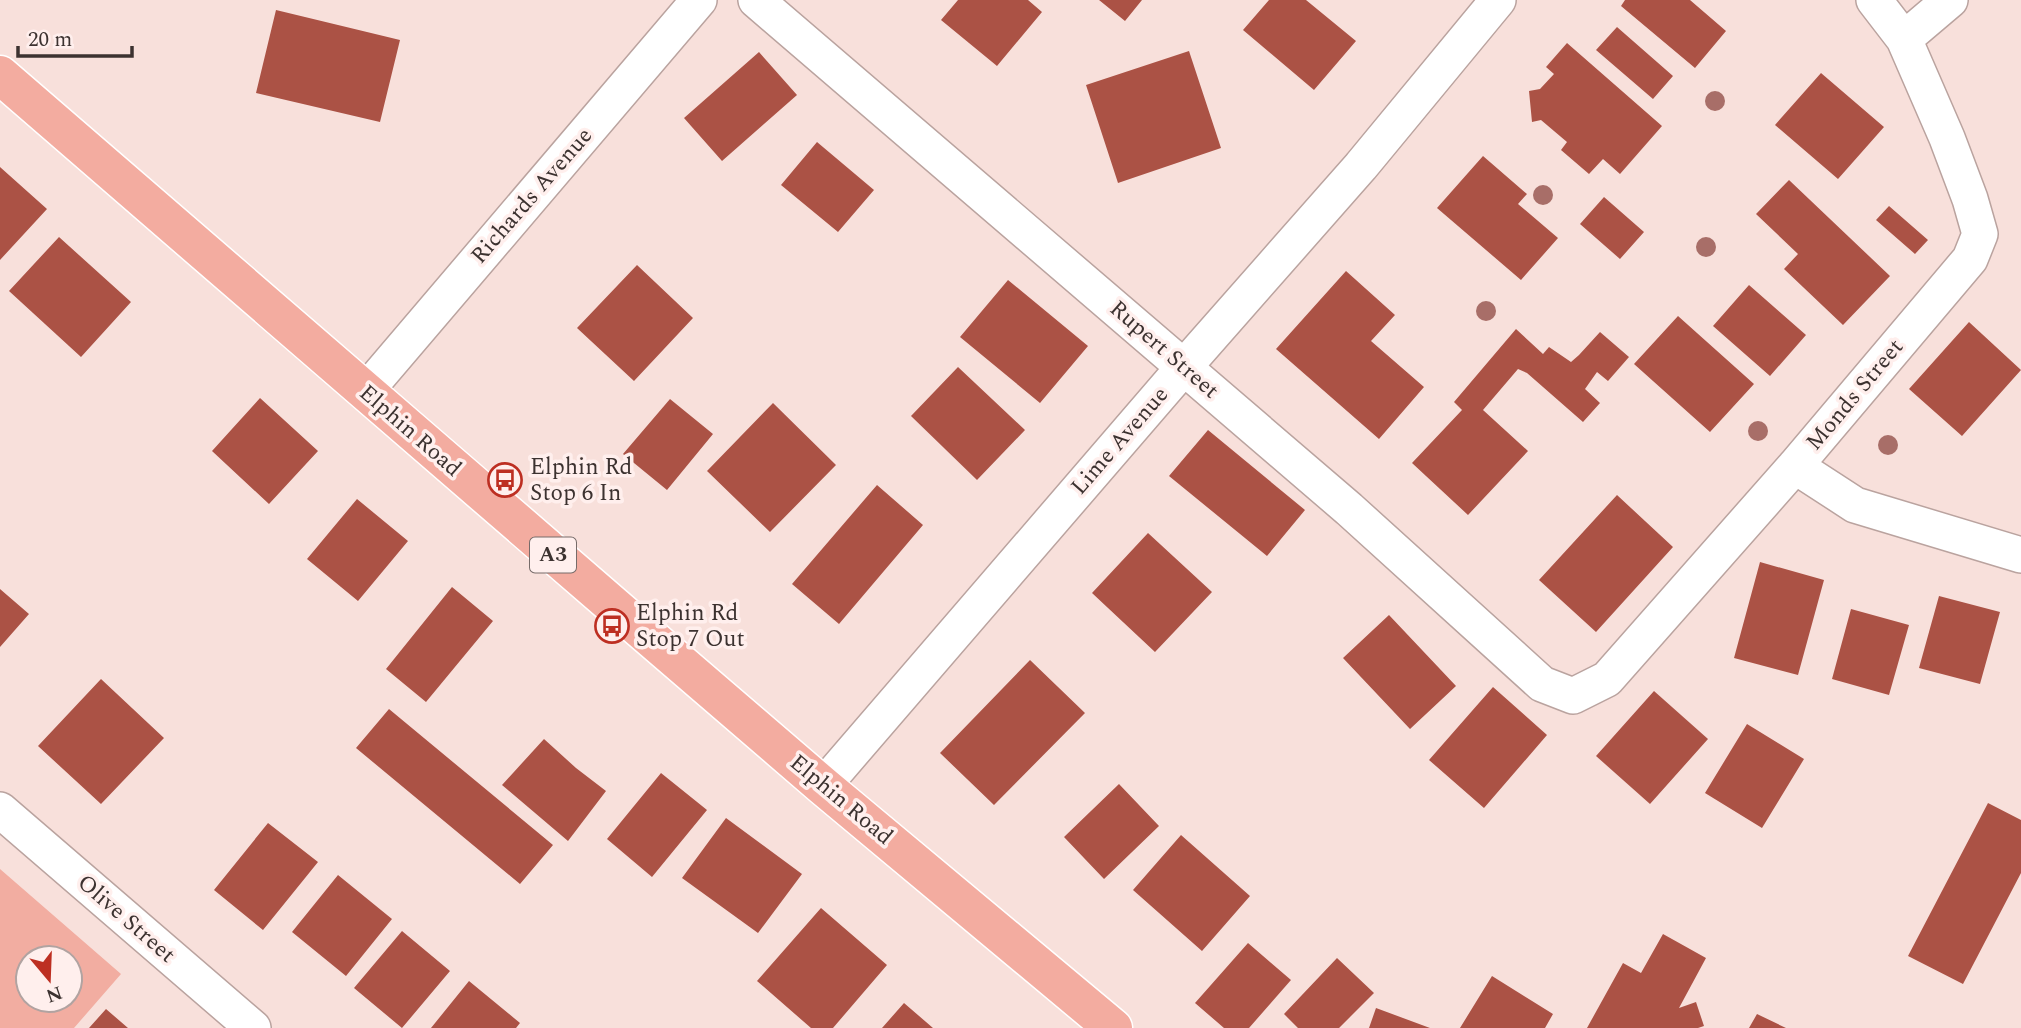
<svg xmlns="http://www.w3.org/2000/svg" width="2021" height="1028" font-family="Spectral,serif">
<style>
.green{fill:#f2ada1;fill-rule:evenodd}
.building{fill:#ab5245}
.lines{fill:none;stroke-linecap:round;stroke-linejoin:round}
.street-casing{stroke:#baa39f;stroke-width:38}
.highway-casing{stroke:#fff;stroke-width:41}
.street{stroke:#fff;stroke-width:35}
.highway{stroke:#f3aca0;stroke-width:38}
.tree{fill:#a86e68}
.labels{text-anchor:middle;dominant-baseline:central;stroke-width:7;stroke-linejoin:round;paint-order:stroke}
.shield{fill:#ffefed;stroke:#766b69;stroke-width:2}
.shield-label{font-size:21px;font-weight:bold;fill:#3c3230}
.street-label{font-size:23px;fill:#3c3230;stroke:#ffefed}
.poi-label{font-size:23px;fill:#3c3230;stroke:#ffefed;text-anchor:start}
</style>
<rect width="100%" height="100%" fill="#f8e0db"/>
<path class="green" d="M 0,869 L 121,974 L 74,1028 L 0,1028 ZM 28,958 L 70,958 L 70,1000 L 28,1000 Z"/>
<path class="building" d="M 958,0 L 1028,0 L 1042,12 L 997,66 L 941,20 Z
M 1099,0 L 1142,0 L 1125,21 Z
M 1269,0 L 1306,0 L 1356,41 L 1314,90 L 1243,30 Z
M 1625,0 L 1690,0 L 1726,31 L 1695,68 L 1621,6 Z
M 276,10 L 400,40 L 380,122 L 256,93 Z
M 1617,27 L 1673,76 L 1653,99 L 1596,50 Z
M 1567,43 L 1662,126 L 1620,174 L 1603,159 L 1589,174 L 1561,150 L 1567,142 L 1541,120 L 1532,122 L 1529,91 L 1540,89 L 1554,74 L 1546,67 Z
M 1189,51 L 1221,148 L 1118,183 L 1086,85 Z
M 759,52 L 797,95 L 722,161 L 684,118 Z
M 1821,73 L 1884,127 L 1838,179 L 1775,125 Z
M 817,142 L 874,190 L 838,232 L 781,185 Z
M 1483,156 L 1527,194 L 1518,204 L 1558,238 L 1521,280 L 1437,208 Z
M 0,167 L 47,209 L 0,260 Z
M 1789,180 L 1890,276 L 1843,325 L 1784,269 L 1798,254 L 1756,214 Z
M 1604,197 L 1644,232 L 1620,259 L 1580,224 Z
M 1889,206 L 1928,240 L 1915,254 L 1876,220 Z
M 59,237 L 131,302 L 81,357 L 9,291 Z
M 637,265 L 693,318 L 634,381 L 577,328 Z
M 1346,271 L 1395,315 L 1371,341 L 1424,387 L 1379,439 L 1276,349 Z
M 1008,280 L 1088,346 L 1040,403 L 960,337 Z
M 1749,285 L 1806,335 L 1770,376 L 1713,326 Z
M 1678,316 L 1754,384 L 1710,432 L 1634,364 Z
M 1969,322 L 2021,370 L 1962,436 L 1909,389 Z
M 1516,329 L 1543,354 L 1549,347 L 1571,362 L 1579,355 L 1600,332 L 1629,357 L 1608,381 L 1597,372 L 1585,389 L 1600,403 L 1583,422 L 1527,373 L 1518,369 L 1483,410 L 1528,451 L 1468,515 L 1412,463 L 1462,410 L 1454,402 Z
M 958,367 L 1025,430 L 977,480 L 911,416 Z
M 260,398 L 318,451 L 269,504 L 212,451 Z
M 670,399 L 713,434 L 667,490 L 623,454 Z
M 773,403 L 836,465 L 770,532 L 707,471 Z
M 1208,430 L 1305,510 L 1267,556 L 1169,476 Z
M 877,485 L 923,525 L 839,624 L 792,584 Z
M 1617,495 L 1673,547 L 1596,632 L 1539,580 Z
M 357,499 L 408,541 L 358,601 L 307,559 Z
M 1148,533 L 1212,592 L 1155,652 L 1092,593 Z
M 1760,562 L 1824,580 L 1798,675 L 1734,658 Z
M 452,587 L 493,621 L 426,702 L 386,669 Z
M 0,589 L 29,614 L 0,647 Z
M 1939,596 L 2000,612 L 1980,684 L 1919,668 Z
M 1851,609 L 1909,625 L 1889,695 L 1832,679 Z
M 1389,615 L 1456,686 L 1410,729 L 1343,658 Z
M 1030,660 L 1085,713 L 994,805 L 940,753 Z
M 101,679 L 164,738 L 101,804 L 38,746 Z
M 1493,687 L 1547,735 L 1484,808 L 1429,760 Z
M 1654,691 L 1708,739 L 1650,804 L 1596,756 Z
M 389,709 L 553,845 L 520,884 L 356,748 Z
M 1747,724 L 1804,759 L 1762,828 L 1705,793 Z
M 544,739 L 576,768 L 606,791 L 568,841 L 502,785 Z
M 661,773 L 707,810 L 652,877 L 607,839 Z
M 1119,784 L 1159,826 L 1104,879 L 1064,837 Z
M 1988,803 L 2021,820 L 2021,873 L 1963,984 L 1908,956 Z
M 726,818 L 802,874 L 758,933 L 682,878 Z
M 268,823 L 318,862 L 263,930 L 214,890 Z
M 1181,835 L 1250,896 L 1202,951 L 1133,890 Z
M 338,875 L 392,919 L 346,976 L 292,932 Z
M 821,908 L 887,965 L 833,1028 L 811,1028 L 757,981 Z
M 402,931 L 450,971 L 402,1028 L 354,988 Z
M 1663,934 L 1706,958 L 1679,1008 L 1696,1002 L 1704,1026 L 1698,1028 L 1587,1028 L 1623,963 L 1641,973 Z
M 1248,943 L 1291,980 L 1249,1028 L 1224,1028 L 1195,1003 Z
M 1337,958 L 1374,993 L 1339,1028 L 1298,1028 L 1284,1014 Z
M 1492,976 L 1553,1014 L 1545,1028 L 1460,1028 Z
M 469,981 L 520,1023 L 516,1028 L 431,1028 Z
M 904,1003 L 933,1028 L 882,1028 Z
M 1376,1008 L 1430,1028 L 1369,1028 Z
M 106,1009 L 128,1028 L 89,1028 Z
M 1757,1014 L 1786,1028 L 1749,1028 Z"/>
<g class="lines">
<g class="street-casing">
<path id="street" d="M 756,0 L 1349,509 L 1542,684 L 1573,696 L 1607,679 L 1795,466 L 1970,259 L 1980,234 L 1970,199 L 1947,138 L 1904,39 L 1874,0
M 1904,39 L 1950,0
M 365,392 L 699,0
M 1795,466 L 1855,505 L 2021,555
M 823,786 L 1184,367 L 1361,166 L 1498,0
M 0,810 L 253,1028"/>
</g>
<g class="highway-casing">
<path id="highway" d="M 0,75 L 623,614 L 823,786 L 1113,1028"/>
</g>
<use href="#street" class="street"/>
<use href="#highway" class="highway"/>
</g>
<g class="tree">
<circle cx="1715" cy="101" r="10"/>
<circle cx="1543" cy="195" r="10"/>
<circle cx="1706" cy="247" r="10"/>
<circle cx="1486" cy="311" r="10"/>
<circle cx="1758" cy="431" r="10"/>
<circle cx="1888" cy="445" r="10"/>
</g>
<defs>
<g id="bus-ring" transform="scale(1.75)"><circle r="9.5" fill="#ffefed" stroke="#bd2f22" stroke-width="1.5"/><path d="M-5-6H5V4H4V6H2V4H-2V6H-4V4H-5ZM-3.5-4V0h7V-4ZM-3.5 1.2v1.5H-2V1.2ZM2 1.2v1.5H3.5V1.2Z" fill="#bd2f22"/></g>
</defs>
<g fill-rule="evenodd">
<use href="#bus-ring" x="505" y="480"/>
<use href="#bus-ring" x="612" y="626"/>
</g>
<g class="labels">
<rect class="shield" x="530" y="537.5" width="46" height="35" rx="5"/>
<g class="shield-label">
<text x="553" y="555">A3</text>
</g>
<g class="street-label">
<text transform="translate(532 196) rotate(-49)">Richards Avenue</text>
<text transform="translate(1164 350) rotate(41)">Rupert Street</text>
<text transform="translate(1855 395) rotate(-50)">Monds Street</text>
<text transform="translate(410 431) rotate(41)">Elphin Road</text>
<text transform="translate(1120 441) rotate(-49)">Lime Avenue</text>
<text transform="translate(841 800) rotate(40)">Elphin Road</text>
<text transform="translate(126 919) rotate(41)">Olive Street</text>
</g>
<g class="poi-label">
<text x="530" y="467">Elphin Rd<tspan x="530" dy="26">Stop 6 In</tspan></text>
<text x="636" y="613">Elphin Rd<tspan x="636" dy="26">Stop 7 Out</tspan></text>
</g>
</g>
<g transform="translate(49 979) rotate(161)"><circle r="33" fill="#ffefed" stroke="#b1a3a1" stroke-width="2"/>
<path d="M0-5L12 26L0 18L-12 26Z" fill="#bd2f22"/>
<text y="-10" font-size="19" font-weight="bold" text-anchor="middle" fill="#3c3230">N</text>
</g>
<path d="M18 46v10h114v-10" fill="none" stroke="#3c3230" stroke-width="3.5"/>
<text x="28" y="46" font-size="21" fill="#3c3230" stroke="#ffefed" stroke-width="5" paint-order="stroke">20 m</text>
</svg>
